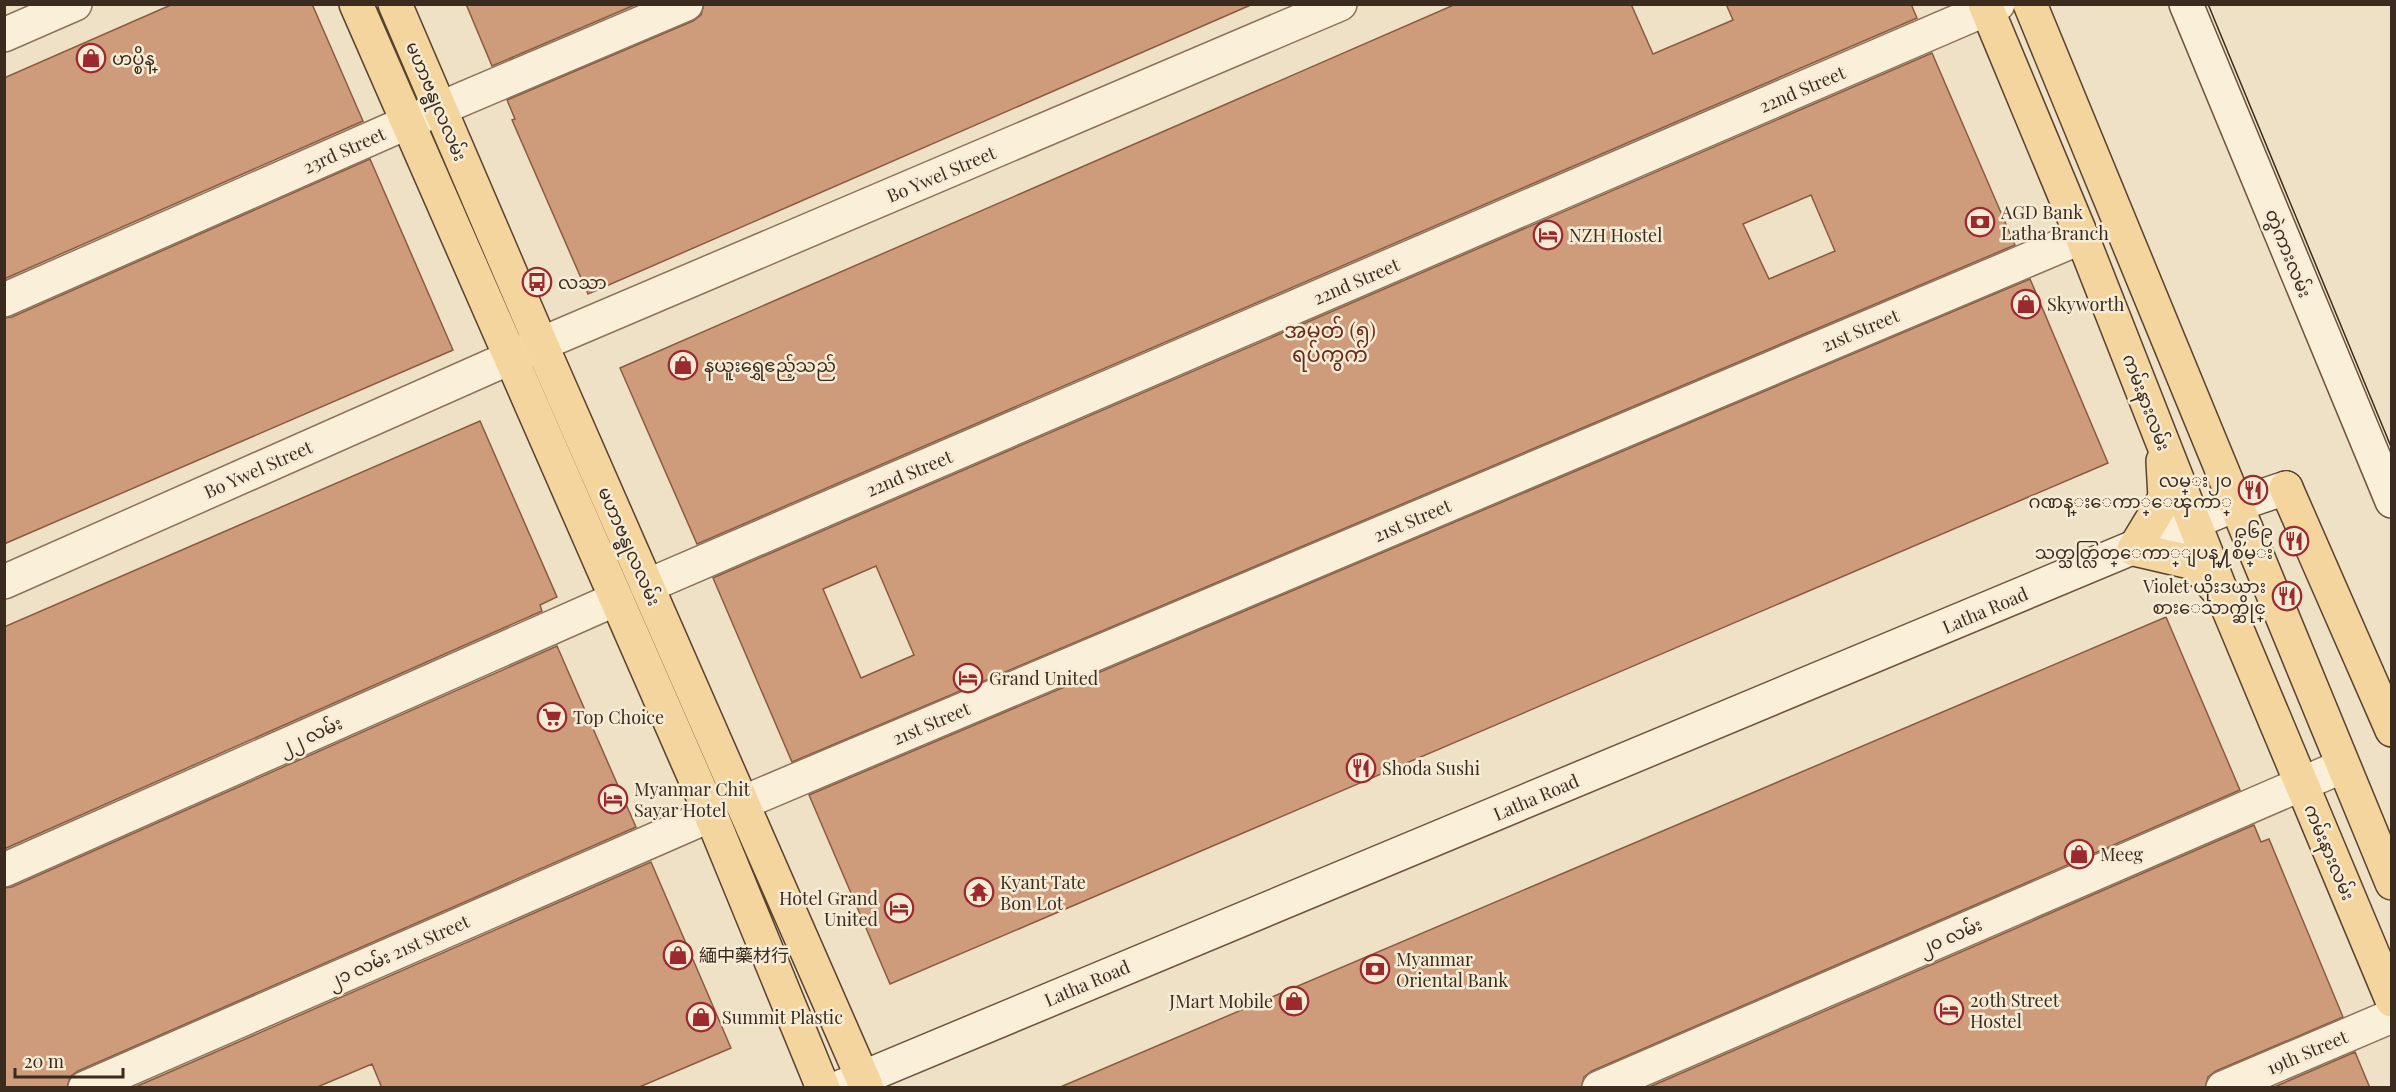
<svg xmlns="http://www.w3.org/2000/svg" width="2396" height="1092" font-family="'Playfair Display','Noto Sans SC','Noto Sans Myanmar',serif">
<style>
.building{fill:#ce9b7b;stroke:#8b5b40;stroke-width:1.5;fill-rule:evenodd}
.lines{fill:none;stroke-linecap:round;stroke-linejoin:round}
.minor-casing{stroke:#8b735b;stroke-width:36}
.secondary-casing{stroke:#6d543e;stroke-width:36}
.primary-casing{stroke:#59412f;stroke-width:36}
.minor{stroke:#faefd9;stroke-width:33}
.secondary{stroke:#faefd9;stroke-width:33}
.primary{stroke:#f3d59d;stroke-width:33}
.tram{stroke:#3b2b1f;stroke-width:1.5}
.labels{text-anchor:middle;dominant-baseline:central;stroke-width:5;stroke-linejoin:round;paint-order:stroke}
.poi-label{font-size:18px;fill:#3b2b1f;stroke:#f6ecd5;text-anchor:start}
.street-label{font-size:18px;fill:#3b2b1f;stroke:#f6ecd5}
.quarter-label{font-size:21px;fill:#692a1d;stroke:#f6ecd5}
</style>
<rect width="100%" height="100%" fill="#efe1c5"/>
<path class="building" d="M 173,4 L 312,4 L 363,121 L 4,279 L 4,78 Z
M 466,4 L 637,4 L 492,66 Z
M 704,4 L 1253,4 L 588,294 L 512,120 L 515,119 L 507,100 L 693,21 L 701,15 Z
M 1456,4 L 1631,4 L 1653,54 L 1733,20 L 1726,4 L 1911,4 L 1917,18 L 697,544 L 620,368 Z
M 1932,53 L 2015,245 L 792,762 L 713,578 ZM 1811,195 L 1835,251 L 1769,279 L 1743,224 ZM 876,566 L 914,655 L 861,678 L 823,589 Z
M 370,159 L 453,350 L 4,544 L 4,318 L 12,317 Z
M 2030,279 L 2108,463 L 890,984 L 809,795 Z
M 480,421 L 557,597 L 540,605 L 542,611 L 4,849 L 4,627 Z
M 2166,617 L 2240,790 L 1592,1071 L 1584,1077 L 1581,1088 L 1058,1088 Z
M 557,646 L 636,827 L 78,1071 L 70,1077 L 67,1088 L 4,1088 L 4,888 L 12,887 Z
M 2254,825 L 2261,842 L 2269,839 L 2343,1017 L 2216,1071 L 2208,1077 L 2205,1088 L 1647,1088 Z
M 651,862 L 731,1048 L 637,1088 L 382,1088 L 372,1064 L 315,1088 L 133,1088 Z
M 2355,1052 L 2370,1088 L 2272,1088 Z"/>
<g class="lines">
<g class="minor-casing">
<path id="minor" d="M 4,35 L 75,4
M 4,300 L 406,123 L 686,4
M 4,582 L 541,344 L 1340,4
M 647,586 L 1998,4
M 742,803 L 2082,237
M 4,870 L 616,599
M 85,1088 L 711,815
M 1599,1088 L 2343,766
M 2223,1088 L 2392,1016"/>
</g>
<g class="secondary-casing">
<path id="secondary" d="M 2186,4 L 2392,501
M 838,1088 L 2235,505 L 2286,488"/>
</g>
<g class="primary-casing">
<path id="primary" d="M 356,4 L 711,815 L 823,1088
M 395,4 L 541,344 L 867,1088
M 1985,4 L 2082,237 L 2223,596 L 2392,1000
M 2030,4 L 2392,883
M 2163,461 L 2165,498 L 2134,549 L 2194,563 L 2216,588
M 2286,488 L 2392,730"/>
</g>
<use href="#minor" class="minor"/>
<use href="#secondary" class="secondary"/>
<use href="#primary" class="primary"/>
<path class="tram" d="M 2208,4 L 2392,449"/>
</g>
<defs>
<g id="shop-ring" transform="scale(1.5)"><circle r="9.5" fill="#f6ecd5" stroke="#9c292e" stroke-width="1.5"/><path d="M-5-2.5h2.3a2.7 3.5 0 0 1 5.4 0H5L5.5 6h-11ZM-1.5-2.5h3a1.5 2.3 0 0 0-3 0Z" fill="#9c292e"/></g>
<g id="bank-ring" transform="scale(1.5)"><circle r="9.5" fill="#f6ecd5" stroke="#9c292e" stroke-width="1.5"/><path d="M-6-4H6V4H-6ZM0-2.3a2.3 2.3 0 1 0 0 4.6a2.3 2.3 0 1 0 0-4.6Z" fill="#9c292e"/></g>
<g id="hotel-ring" transform="scale(1.5)"><circle r="9.5" fill="#f6ecd5" stroke="#9c292e" stroke-width="1.5"/><path d="M-6-4.5h1.5V1H6V5H4.5V3h-9V5H-6ZM-4 0a1.8 1.8 0 1 1 3.6 0ZM.5 0V-2.5h3Q6-2.5 6 0Z" fill="#9c292e"/></g>
<g id="bus-ring" transform="scale(1.5)"><circle r="9.5" fill="#f6ecd5" stroke="#9c292e" stroke-width="1.5"/><path d="M-5-6H5V4H4V6H2V4H-2V6H-4V4H-5ZM-3.5-4V0h7V-4ZM-3.5 1.2v1.5H-2V1.2ZM2 1.2v1.5H3.5V1.2Z" fill="#9c292e"/></g>
<g id="restaurant-ring" transform="scale(1.5)"><circle r="9.5" fill="#f6ecd5" stroke="#9c292e" stroke-width="1.5"/><path d="M-5-6h1v4h1v-4h1v4h1v-4h1v5L-1.5 .5V6h-2V.5L-5-1ZM5-6V6H3V1.5H1.5Q1.5-4 5-6Z" fill="#9c292e"/></g>
<g id="supermarket-ring" transform="scale(1.5)"><circle r="9.5" fill="#f6ecd5" stroke="#9c292e" stroke-width="1.5"/><path d="M-6-5.5h2.5l.6 2H6L4.5 2H-2.5L-4.4-4H-6ZM-1.5 3.2a1.3 1.3 0 1 0 .1 0ZM3 3.2a1.3 1.3 0 1 0 .1 0Z" fill="#9c292e"/></g>
<g id="temple-ring" transform="scale(1.5)"><circle r="9.5" fill="#f6ecd5" stroke="#9c292e" stroke-width="1.5"/><path d="M0-6L5-2H3V0L6.5 2.5H4V6H1.5V3h-3V6H-4V2.5H-6.5L-3 0V-2H-5Z" fill="#9c292e"/></g>
</defs>
<g fill-rule="evenodd">
<use href="#shop-ring" x="91" y="58"/>
<use href="#bank-ring" x="1980" y="222"/>
<use href="#hotel-ring" x="1548" y="235"/>
<use href="#bus-ring" x="537" y="282"/>
<use href="#shop-ring" x="2026" y="304"/>
<use href="#shop-ring" x="683" y="365"/>
<use href="#restaurant-ring" x="2253" y="490"/>
<use href="#restaurant-ring" x="2294" y="541"/>
<use href="#restaurant-ring" x="2287" y="596"/>
<use href="#hotel-ring" x="968" y="678"/>
<use href="#supermarket-ring" x="552" y="717"/>
<use href="#restaurant-ring" x="1361" y="768"/>
<use href="#hotel-ring" x="613" y="799"/>
<use href="#shop-ring" x="2079" y="854"/>
<use href="#temple-ring" x="979" y="892"/>
<use href="#hotel-ring" x="899" y="908"/>
<use href="#shop-ring" x="678" y="955"/>
<use href="#bank-ring" x="1375" y="969"/>
<use href="#shop-ring" x="1294" y="1001"/>
<use href="#hotel-ring" x="1949" y="1010"/>
<use href="#shop-ring" x="701" y="1017"/>
</g>
<g class="labels">
<g class="poi-label">
<text x="112" y="58">ဟပ္စိန္</text>
<text x="2001" y="212">AGD Bank<tspan x="2001" dy="21">Latha Branch</tspan></text>
<text x="1569" y="235">NZH Hostel</text>
<text x="558" y="282">လသာ</text>
<text x="2047" y="304">Skyworth</text>
<text x="704" y="365">နယူးရွှေဧည့်သည်</text>
<text x="2232" y="480" text-anchor="end">လမ္း၂၀<tspan x="2232" dy="21">ဂဏန္းေကာ္ေၾကာ္</tspan></text>
<text x="2273" y="531" text-anchor="end">၉၆၉<tspan x="2273" dy="21">သတ္သတ္လြတ္ေကာ္ျပန္႔စိမ္း</tspan></text>
<text x="2266" y="586" text-anchor="end">Violet ယိုးဒယား<tspan x="2266" dy="21">စားေသာက္ဆိုင္</tspan></text>
<text x="989" y="678">Grand United</text>
<text x="573" y="717">Top Choice</text>
<text x="1382" y="768">Shoda Sushi</text>
<text x="634" y="789">Myanmar Chit<tspan x="634" dy="21">Sayar Hotel</tspan></text>
<text x="2100" y="854">Meeg</text>
<text x="1000" y="882">Kyant Tate<tspan x="1000" dy="21">Bon Lot</tspan></text>
<text x="878" y="898" text-anchor="end">Hotel Grand<tspan x="878" dy="21">United</tspan></text>
<text x="699" y="955">緬中藥材行</text>
<text x="1396" y="959">Myanmar<tspan x="1396" dy="21">Oriental Bank</tspan></text>
<text x="1970" y="1000">20th Street<tspan x="1970" dy="21">Hostel</tspan></text>
<text x="1273" y="1001" text-anchor="end">JMart Mobile</text>
<text x="722" y="1017">Summit Plastic</text>
</g>
<g class="street-label">
<text transform="translate(1802 89) rotate(-23)">22nd Street</text>
<text transform="translate(437 101) rotate(67)">မဟာဗန္ဓုလလမ်း</text>
<text transform="translate(344 150) rotate(-24)">23rd Street</text>
<text transform="translate(941 174) rotate(-23)">Bo Ywel Street</text>
<text transform="translate(2289 253) rotate(68)">တွဲကားလမ်း</text>
<text transform="translate(1356 281) rotate(-23)">22nd Street</text>
<text transform="translate(1860 330) rotate(-23)">21st Street</text>
<text transform="translate(2147 402) rotate(69)">ကမ်းနားလမ်း</text>
<text transform="translate(258 469) rotate(-24)">Bo Ywel Street</text>
<text transform="translate(909 473) rotate(-23)">22nd Street</text>
<text transform="translate(1412 520) rotate(-23)">21st Street</text>
<text transform="translate(630 546) rotate(66)">မဟာဗန္ဓုလလမ်း</text>
<text transform="translate(1985 610) rotate(-23)">Latha Road</text>
<text transform="translate(931 723) rotate(-23)">21st Street</text>
<text transform="translate(310 735) rotate(-24)">၂၂ လမ်း</text>
<text transform="translate(1536 797) rotate(-23)">Latha Road</text>
<text transform="translate(2330 852) rotate(67)">ကမ်းနားလမ်း</text>
<text transform="translate(1950 936) rotate(-23)">၂၀ လမ်း</text>
<text transform="translate(398 951) rotate(-24)">၂၁ လမ်း 21st Street</text>
<text transform="translate(1087 983) rotate(-23)">Latha Road</text>
<text transform="translate(2307 1052) rotate(-23)">19th Street</text>
</g>
<g class="quarter-label">
<text x="1330" y="329">အမှတ် (၅)<tspan x="1330" dy="24">ရပ်ကွက်</tspan></text>
</g>
</g>
<rect width="2396" height="1092" fill="none" stroke="#3b2b1f" stroke-width="12"/>
<path d="M15 1068v9h108v-9" fill="none" stroke="#3b2b1f" stroke-width="3"/>
<text x="24" y="1068" font-size="18" fill="#3b2b1f" stroke="#f6ecd5" stroke-width="4.5" paint-order="stroke">20 m</text>
</svg>
